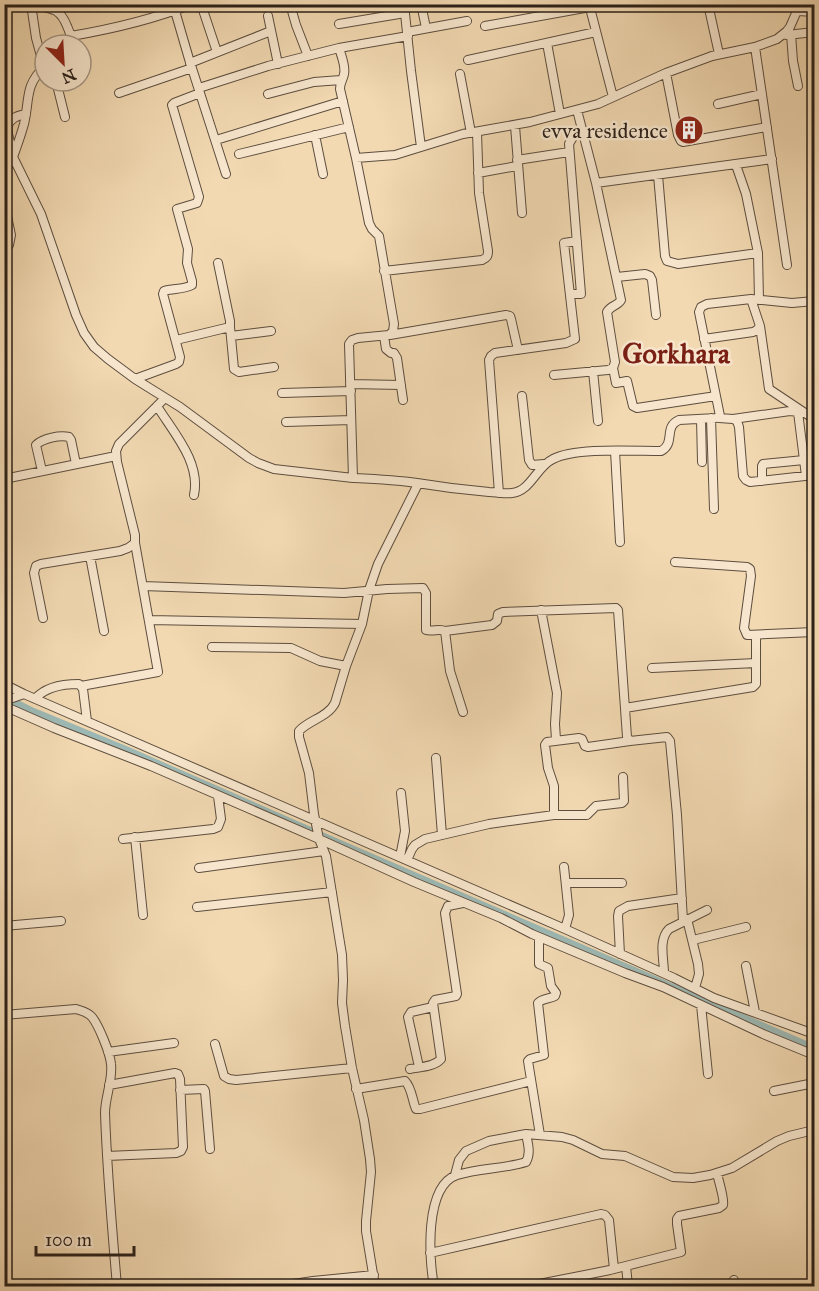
<svg xmlns="http://www.w3.org/2000/svg" width="819" height="1291" font-family="'IM FELL Great Primer',serif">
<style>
.lines{fill:none;stroke-linecap:round;stroke-linejoin:round}
.canal{stroke:#9db9b5;stroke-width:7}
.street-casing{stroke:#5d4e3f;stroke-width:10}
.street{stroke:#f7e6cd;stroke-width:8}
.labels{text-anchor:middle;dominant-baseline:central;stroke-width:5;stroke-linejoin:round;paint-order:stroke}
.poi-label{font-size:22px;fill:#2b2019;stroke:#f7e6cd;text-anchor:end}
.district-label{font-size:28px;font-weight:bold;fill:#7a1f14;stroke:#f7e6cd}
</style>
<rect width="100%" height="100%" fill="#f2d9b2"/>
<filter id="stains"><feTurbulence type="fractalNoise" baseFrequency=".00333" numOctaves="4"/><feColorMatrix values="0 0 0 0 .2 0 0 0 0 .09 0 0 0 0 .02 0 0 0 .5 -.17"/></filter>
<radialGradient id="worn" r=".72"><stop offset=".6" stop-color="#630" stop-opacity="0"/><stop offset="1" stop-color="#630" stop-opacity=".3"/></radialGradient>
<g class="lines">
<path class="canal" d="M 8,699 L 30,710 L 127,750 L 332,840 L 814,1048"/>
<g class="street-casing">
<path id="street" d="M 31,4 L 36,38 L 44,67
M 173,4 L 189,59 L 226,174
M 201,4 L 217,52
M 290,4 L 296,25 L 308,56
M 404,4 L 411,71 L 421,147
M 421,4 L 426,28
M 589,4 L 613,97
M 708,4 L 719,54
M 800,4 L 790,27 L 787,31 L 777,39 L 755,47 L 712,56 L 666,73 L 598,104 L 530,122 L 463,134 L 395,155 L 356,158 L 369,223 L 372,229 L 379,236 L 394,324 L 393,331 L 389,335 L 358,338 L 352,340 L 349,344 L 353,478 C 374,479 396,480 417,483 C 441,487 465,490 489,492 C 497,492 505,494 512,493 C 531,491 536,467 553,459 C 575,447 634,451 661,451 C 676,443 663,427 679,420 L 716,418 L 720,416 L 699,312 L 701,307 L 707,304 L 751,299 L 792,303 L 814,301
M 31,5 C 50,9 59,6 67,26 C 70,33 72,37 69,45
M 798,11 L 814,12
M 268,16 L 278,64
M 339,24 L 405,13
M 485,26 L 590,7
M 407,32 L 467,21
M 791,34 L 793,61 L 798,86
M 787,35 L 814,32
M 71,36 C 112,29 154,19 192,4
M 547,43 L 560,114
M 755,47 L 787,265
M 339,48 C 341,55 346,66 344,74 C 343,80 340,82 340,89 L 356,158
M 468,60 L 596,32
M 190,63 L 271,31
M 666,73 L 678,135 L 681,141 L 683,142 L 767,127
M 460,74 L 471,133
M 56,81 L 65,117
M 199,88 L 268,66 L 339,48 L 408,36
M 119,93 L 192,68
M 268,94 L 314,82 L 341,80
M 718,104 L 762,94
M 515,126 L 522,213
M 315,135 L 323,174
M 216,140 L 343,101
M 14,154 C 7,134 0,118 26,114
M 239,154 L 349,127
M 4,156 L 13,157 L 41,214 L 76,315 L 84,333 L 94,347 L 108,359 L 135,379 L 180,407 L 249,458 L 258,463 L 274,469 L 353,478
M 13,157 C 17,146 21,135 24,124 C 30,99 24,86 45,66
M 517,160 L 569,152
M 4,165 L 15,161
M 736,165 L 746,194 L 758,253
M 812,170 L 814,170
M 478,173 L 517,166
M 658,175 L 665,256 L 667,261 L 678,264 L 758,253 L 759,300
M 596,183 L 772,159
M 4,202 L 11,235 L 9,245 L 4,249
M 384,271 L 482,260 C 487,258 488,256 488,251 L 479,193 L 477,132
M 617,277 L 645,274 L 650,276 L 652,280 L 656,315
M 570,294 L 581,294 L 569,144 L 574,135 L 583,130
M 760,326 L 769,389 L 814,419
M 230,327 L 234,369 L 239,372 L 274,367
M 390,335 L 506,315 L 510,316 L 511,319 L 518,350
M 231,336 L 271,331
M 384,336 L 386,349 L 391,353 L 394,353 L 397,358 L 403,400
M 704,339 L 753,332 L 757,330 L 760,326 L 751,299
M 176,340 L 230,327 L 230,321 L 218,263
M 613,368 L 616,383 L 627,381 L 633,406 L 637,408 L 716,396
M 593,371 L 598,421
M 554,375 L 608,370 L 613,368 L 615,362 L 607,312 C 611,305 618,306 621,300 L 596,183 L 577,110
M 135,379 L 176,364 L 179,362 L 180,357 L 163,294 L 164,291 C 173,288 183,290 192,285 L 192,281 L 187,263 L 188,249 L 177,209 L 197,203 L 199,197 L 172,105 L 174,103 L 200,93
M 350,384 L 401,385
M 282,393 L 351,391
M 522,396 L 529,460 L 532,465 L 544,464
M 157,406 C 173,432 201,462 194,495
M 711,418 L 714,509
M 719,418 L 733,419 L 737,421 L 739,427 L 743,476 L 746,480 L 750,482 L 814,475
M 701,419 L 702,462
M 733,419 L 790,411 L 798,412 L 806,476
M 286,422 L 351,420
M 615,451 L 620,542
M 42,471 L 36,445 C 43,438 60,435 69,437 L 71,440 L 76,464
M 4,479 L 116,456
M 762,481 L 762,466 L 763,464 L 804,460
M 499,493 L 489,360 L 491,356 L 495,353 L 566,343 L 575,339 L 564,243 L 577,241
M 90,556 L 104,631
M 675,562 L 747,567 L 750,569 L 751,576 L 744,628 L 747,635 L 814,632
M 143,586 L 344,593 L 387,589 L 423,588 L 426,593 L 426,630 C 433,632 439,628 445,631 L 450,671 L 463,712
M 541,610 L 557,693 L 555,724 L 556,740
M 43,618 L 34,573 L 36,566 L 41,564 L 120,551 L 128,548 L 135,543 L 135,535 L 117,462 L 116,451 L 119,444 L 165,398
M 149,620 L 362,624
M 445,631 L 492,625 L 497,621 L 498,614 L 503,612 L 616,608 L 618,610 L 627,737 L 630,741 L 667,737 L 670,741 L 677,815 L 683,921
M 212,647 L 291,648 L 320,661 L 346,666
M 652,668 L 756,663
M 4,684 L 24,694 L 565,929 L 674,978 L 714,998 L 814,1034
M 81,686 L 158,672 L 135,543
M 35,699 C 45,687 64,684 79,684 L 83,689 L 87,721
M 4,701 L 24,694
M 4,706 L 54,728 L 151,766 L 319,839 L 414,882 L 501,918 L 532,934 L 625,973 L 663,987 L 763,1034 L 814,1055
M 625,708 L 753,687 L 756,684 L 756,635
M 436,758 L 442,835
M 554,815 L 554,786 L 548,768 L 545,745 L 547,742 L 579,738 L 582,739 L 585,746 L 588,747 L 630,741
M 135,837 L 143,915
M 123,839 L 213,829 L 218,827 L 221,819 L 218,796
M 400,857 L 405,831 L 401,793
M 407,860 L 412,849 L 415,845 L 425,839 L 489,824 L 510,821 L 554,815 L 587,815 L 596,806 L 622,803 L 624,801 L 623,777
M 564,867 L 569,915 L 565,929
M 199,868 L 324,851
M 566,883 L 622,883
M 197,907 L 332,892
M 687,919 L 698,964 L 699,974 L 695,988
M 4,926 L 61,921
M 539,937 L 539,964 L 548,968 L 551,986 L 556,993 L 555,996 C 550,999 542,998 538,1003 L 544,1055 L 530,1059 L 528,1061 L 540,1135
M 693,940 L 746,927
M 620,954 L 618,916 L 619,911 L 628,906 L 682,898
M 746,966 L 755,1012
M 664,973 C 664,959 658,940 669,929 L 707,910
M 701,1005 L 708,1074
M 4,1015 L 76,1009 C 82,1011 88,1012 92,1017 C 99,1026 110,1053 111,1064 C 113,1080 105,1097 105,1113 C 107,1171 112,1229 117,1286
M 215,1044 L 224,1076 L 229,1079 L 236,1080 L 352,1068
M 108,1052 L 174,1043
M 419,1067 L 408,1017 L 411,1012 L 433,1007
M 410,1069 C 420,1067 434,1067 441,1059 L 433,1003 L 435,1000 L 456,996 L 457,994 L 445,913 L 448,906 L 463,903
M 356,1089 L 405,1081 C 412,1088 412,1100 416,1109 L 420,1109 L 531,1081
M 180,1090 L 204,1089 L 205,1091 L 210,1149
M 774,1091 L 814,1083
M 107,1156 L 176,1153 L 181,1151 L 183,1147 L 180,1079 L 178,1074 L 175,1073 L 109,1085
M 455,1175 L 459,1160 L 466,1151 L 489,1141 L 526,1134 L 562,1137 L 573,1140 L 602,1154 L 625,1156 L 673,1177 L 693,1178 L 710,1175 L 732,1168 L 777,1141 L 789,1136 L 814,1130
M 430,1253 L 601,1214 L 605,1215 L 609,1220 L 614,1269
M 626,1266 L 628,1286
M 734,1280 L 735,1286
M 280,1286 L 313,1281 L 374,1275
M 375,1286 L 366,1231 L 366,1221 L 371,1172 L 370,1159 L 364,1120 L 352,1068 L 345,1026 L 342,1003 L 343,980 L 342,955 L 326,856 L 319,839 L 314,814 L 309,773 L 299,737 L 299,731 C 309,720 328,717 335,703 L 346,666 L 362,624 L 369,590 L 378,564 L 418,484
M 434,1286 C 429,1260 424,1186 457,1175 C 479,1168 504,1169 526,1162 C 531,1153 528,1144 526,1134
M 529,1286 L 610,1270 L 681,1252 L 677,1224 L 677,1219 L 679,1216 L 719,1208 C 720,1207 722,1206 723,1205 C 725,1200 718,1179 717,1173"/>
</g>
<use href="#street" class="street"/>
</g>
<defs>
<g id="building-disc" transform="scale(1.5)"><circle r="9.5" fill="#8f2418" stroke="#f7e6cd"/><path d="M-4-6H4V6H1V3H-1V6H-4ZM-2.5-4.3h1.7v1.8h-1.7ZM.8-4.3h1.7v1.8H.8ZM-2.5-1h1.7V.8h-1.7ZM.8-1h1.7V.8H.8Z" fill="#fff"/></g>
</defs>
<g fill-rule="evenodd">
<use href="#building-disc" x="689" y="130"/>
</g>
<g class="labels">
<g class="poi-label">
<text x="668" y="130">evva residence</text>
</g>
<g class="district-label">
<text x="676" y="353">Gorkhara</text>
</g>
</g>
<rect width="819" height="1291" fill="none" stroke="#f2d9b2" stroke-width="24"/>
<rect x="6" y="6" width="807" height="1279" fill="none" stroke="#2b2019" stroke-width="3"/>
<rect x="12" y="12" width="795" height="1267" fill="none" stroke="#2b2019" stroke-width="1.5"/>
<g transform="translate(63 63) rotate(156)"><circle r="28" fill="#f7e6cd" stroke="#a59785" stroke-width="1.5"/>
<path d="M0-4.5L10 22L0 15L-10 22Z" fill="#8f2418"/>
<text y="-9" font-size="16" font-weight="bold" text-anchor="middle" fill="#2b2019">N</text>
</g>
<path d="M36 1246v9h98v-9" fill="none" stroke="#2b2019" stroke-width="3"/>
<text x="45" y="1246" font-size="18" fill="#2b2019" stroke="#f7e6cd" stroke-width="4.5" paint-order="stroke">100 m</text>
<rect width="100%" height="100%" filter="url(#stains)"/>
<rect width="100%" height="100%" fill="url(#worn)"/>
</svg>
